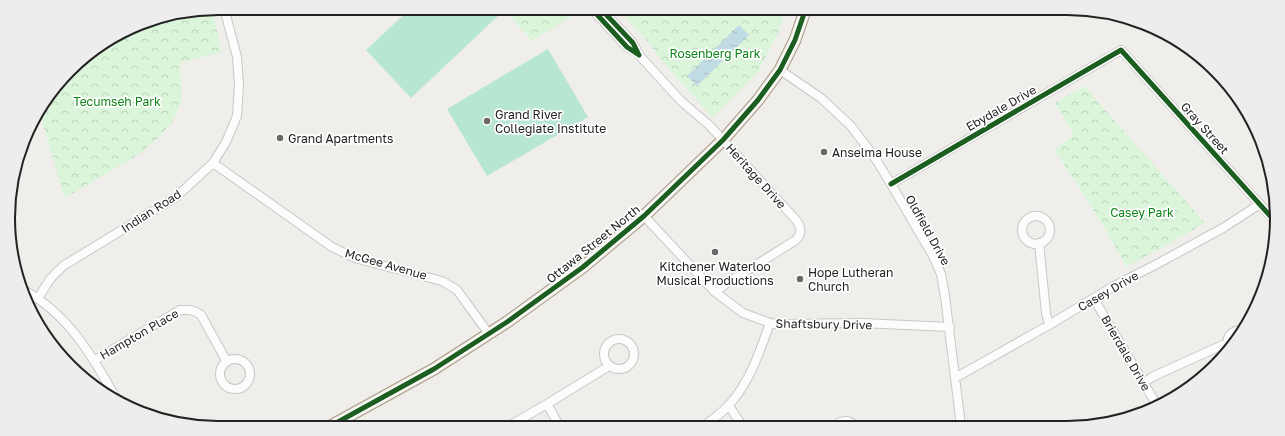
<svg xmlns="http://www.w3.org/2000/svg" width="1285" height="436" font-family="'Golos Text',sans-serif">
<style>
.park{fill:url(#park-crowns)}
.pitch{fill:#b7e6d2}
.water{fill:url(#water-ripples)}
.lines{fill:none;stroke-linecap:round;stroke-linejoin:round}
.minor-casing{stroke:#c9c8c7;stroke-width:10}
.major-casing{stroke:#a79c86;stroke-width:13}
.minor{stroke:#fdfcfc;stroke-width:8}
.major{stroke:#f3ede7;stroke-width:11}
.cycleway-casing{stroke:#fff;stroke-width:8}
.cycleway{stroke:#1b5e20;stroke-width:5}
.poi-dot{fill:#6a6968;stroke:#fff;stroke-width:1.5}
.labels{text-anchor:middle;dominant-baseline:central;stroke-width:3.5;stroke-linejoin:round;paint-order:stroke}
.park-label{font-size:12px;fill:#0c8416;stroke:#fff}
.street-label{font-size:12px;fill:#222;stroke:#fff}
.poi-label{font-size:12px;fill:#222;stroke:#fff;text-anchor:start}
.rim{fill:none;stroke:#222;stroke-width:2}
</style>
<defs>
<pattern id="park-crowns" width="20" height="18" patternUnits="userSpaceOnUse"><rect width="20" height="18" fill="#daf5da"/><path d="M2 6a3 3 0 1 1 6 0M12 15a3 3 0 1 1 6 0" fill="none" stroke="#bbd2bb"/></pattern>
<pattern id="water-ripples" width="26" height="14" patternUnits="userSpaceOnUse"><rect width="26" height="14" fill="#bfdbe3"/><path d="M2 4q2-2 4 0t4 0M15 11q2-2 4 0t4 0" fill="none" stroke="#a4bcc2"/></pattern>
</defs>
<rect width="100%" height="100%" fill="#f0eeeb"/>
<path class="park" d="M 502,8 L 580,8 L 582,10 L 532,41 Z
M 616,8 L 786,8 L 778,33 L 757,74 L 712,117 L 662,61 L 645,38 Z
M 212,9 L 222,52 L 180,63 L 182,99 L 172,123 L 156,140 L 139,154 L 65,198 L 39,112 L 79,60 L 138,24 Z
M 1084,86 L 1205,223 L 1172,242 L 1126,267 C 1105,226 1080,188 1054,150 L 1074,135 L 1055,103 Z"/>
<path class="pitch" d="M 411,8 L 490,8 L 498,16 L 411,98 L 366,50 Z
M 548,49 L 588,117 L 487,176 L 447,109 Z"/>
<path class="water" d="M 739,25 L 749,35 L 697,86 L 687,76 Z"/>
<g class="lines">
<g class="minor-casing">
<path id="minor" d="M 591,8 L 627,47 L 639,54
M 600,8 L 633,43 L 639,55 L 681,101 L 709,125 L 723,140 L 797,221 C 801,228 802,233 796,240 L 724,285 L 715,292
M 780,70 L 821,98 L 851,126 L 875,158 L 891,184 L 933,256 L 941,274 L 945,296 L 961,426
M 213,163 L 332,247 L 355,258 L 442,281 L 457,290 L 489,334
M 891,184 L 1121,50 L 1273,219
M 644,216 L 715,292 L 743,313 L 770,323 L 779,324 L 862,323 L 950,327
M1022 230a14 14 0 1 1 28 0a14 14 0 1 1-28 0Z
M 1039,243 L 1046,313 L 1049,325
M 23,290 C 68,313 93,357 117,400
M 38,298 L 51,278 L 63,266 L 176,197 L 213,163 L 226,142 L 237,116 L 239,85 L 237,57 L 224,8
M 1094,299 L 1158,407
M604 354a15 15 0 1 1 30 0a15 15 0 1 1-30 0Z
M 1228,348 C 1225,337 1232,329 1243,330
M220 374a15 15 0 1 1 30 0a15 15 0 1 1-30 0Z
M 95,360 L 180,310 C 189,309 194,310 201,315 L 227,362
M 955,378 L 1049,325 L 1114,286 L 1157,264 L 1223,228 L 1260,204
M 1143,383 L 1154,376 L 1227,343
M 547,404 L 609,366
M 729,406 L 743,427
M 507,427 L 547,404 L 560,427
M 703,427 C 711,420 722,413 729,405 C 750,382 760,351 770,323
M 834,427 C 841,419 850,419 856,427"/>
</g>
<g class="major-casing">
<path id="major" d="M 327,428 L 434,369 L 507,322 L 583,267 L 644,216 L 723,140 L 758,100 L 780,70 L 795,40 L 806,8"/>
</g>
<use href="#minor" class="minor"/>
<use href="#major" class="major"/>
<g class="cycleway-casing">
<path id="cycleway" d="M 591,8 L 627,47 L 639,55
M 600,8 L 633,43 L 638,53
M 891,184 L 1121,50 L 1273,219
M 327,428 L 434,369 L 507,322 L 583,267 L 644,216 L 723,140 L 758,100 L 780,70 L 795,40 L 806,8"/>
</g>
<use href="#cycleway" class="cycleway"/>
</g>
<g class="poi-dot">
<circle cx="487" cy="121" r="4"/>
<circle cx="280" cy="138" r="4"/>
<circle cx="824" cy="152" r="4"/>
<circle cx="715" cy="252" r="4"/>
<circle cx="800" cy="279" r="4"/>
</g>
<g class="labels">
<g class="park-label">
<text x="715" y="53">Rosenberg Park</text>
<text x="117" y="101">Tecumseh Park</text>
<text x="1142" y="212">Casey Park</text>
</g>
<g class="street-label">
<text transform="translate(1001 108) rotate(-30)">Ebydale Drive</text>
<text transform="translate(1205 128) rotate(48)">Gray Street</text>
<text transform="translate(756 176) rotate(48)">Heritage Drive</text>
<text transform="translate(151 211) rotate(-33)">Indian Road</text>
<text transform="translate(928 230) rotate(61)">Oldfield Drive</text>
<text transform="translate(593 244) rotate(-39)">Ottawa Street North</text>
<text transform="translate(386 264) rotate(16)">McGee Avenue</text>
<text transform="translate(1108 291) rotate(-30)">Casey Drive</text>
<text transform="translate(824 324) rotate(1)">Shaftsbury Drive</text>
<text transform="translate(139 334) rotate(-30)">Hampton Place</text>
<text transform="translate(1126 353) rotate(60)">Brierdale Drive</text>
</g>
<g class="poi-label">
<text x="495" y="114">Grand River<tspan x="495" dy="14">Collegiate Institute</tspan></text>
<text x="288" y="138">Grand Apartments</text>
<text x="832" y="152">Anselma House</text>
<text x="715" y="266" text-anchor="middle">Kitchener Waterloo<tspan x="715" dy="14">Musical Productions</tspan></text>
<text x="808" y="272">Hope Lutheran<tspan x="808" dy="14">Church</tspan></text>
</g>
</g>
<path d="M0 0H1285V436H0ZM218 15H1067A203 203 0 0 1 1270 218V218A203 203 0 0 1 1067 421H218A203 203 0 0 1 15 218V218A203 203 0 0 1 218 15Z" fill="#ededed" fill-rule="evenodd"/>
<path class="rim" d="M218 15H1067A203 203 0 0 1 1270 218V218A203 203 0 0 1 1067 421H218A203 203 0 0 1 15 218V218A203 203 0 0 1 218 15Z"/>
</svg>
